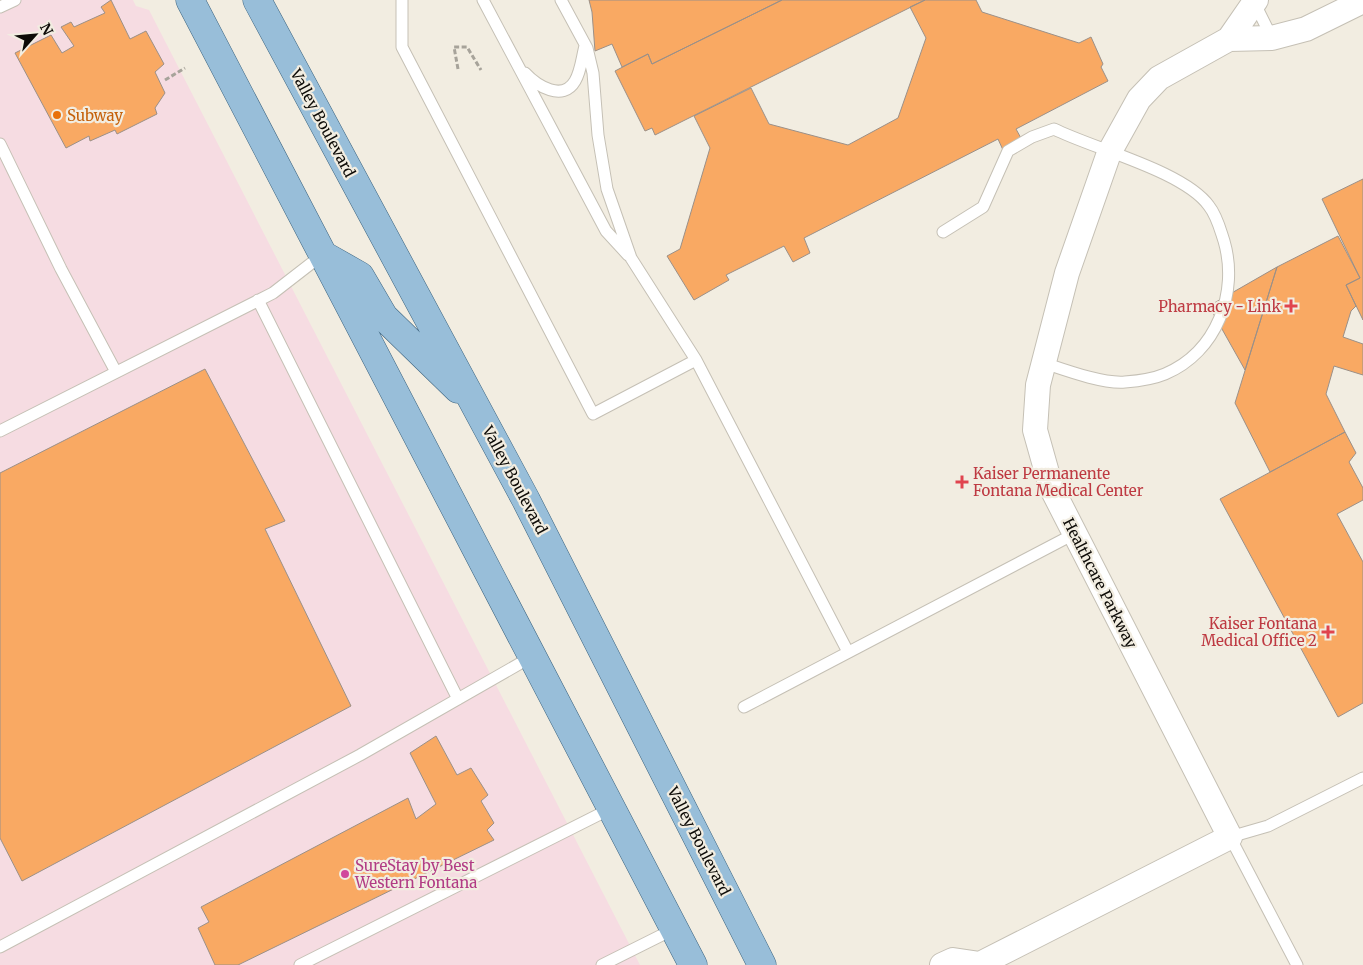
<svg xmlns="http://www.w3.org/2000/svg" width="1363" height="965" font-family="Merriweather,serif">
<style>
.commercial{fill:#f6dce2}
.building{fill:#f9a963;stroke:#9b9088}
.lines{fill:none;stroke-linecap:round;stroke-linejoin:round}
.service-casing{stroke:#c5c0b5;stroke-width:13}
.minor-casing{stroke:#c5c0b5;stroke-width:26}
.primary-casing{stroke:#3b637f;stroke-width:29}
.path{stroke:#a7a39a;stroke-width:3;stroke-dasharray:5 2.5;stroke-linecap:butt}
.service{stroke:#fff;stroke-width:11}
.minor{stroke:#fff;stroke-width:24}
.primary{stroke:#98bed9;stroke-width:28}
.food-dot{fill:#e8710a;stroke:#f2ede1;stroke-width:2}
.health-dot{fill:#e0444e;stroke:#f2ede1;stroke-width:2}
.hotel-dot{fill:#d1479c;stroke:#f2ede1;stroke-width:2}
.labels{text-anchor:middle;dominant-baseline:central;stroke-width:4.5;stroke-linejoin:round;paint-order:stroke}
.food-label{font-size:15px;fill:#c56008;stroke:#f2ede1;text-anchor:start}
.street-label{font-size:15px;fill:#0d0b07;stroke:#f2ede1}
.health-label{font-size:15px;fill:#be3a42;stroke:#f2ede1;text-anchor:end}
.hotel-label{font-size:15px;fill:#b23c85;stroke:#f2ede1;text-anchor:start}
</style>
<rect width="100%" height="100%" fill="#f2ede1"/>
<path class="commercial" d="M 0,0 L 133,0 L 136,6 L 149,10 L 640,965 L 0,965 Z"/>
<path class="building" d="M 111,0 L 130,39 L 146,31 L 164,64 L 155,72 L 165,93 L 155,108 L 157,114 L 117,134 L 115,130 L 90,141 L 89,136 L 66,148 L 15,53 L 51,35 L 62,53 L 74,46 L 61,27 L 71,22 L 74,27 L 105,13 L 101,7 Z
M 589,0 L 782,0 L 652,64 L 648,54 L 622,67 L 612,44 L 595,51 L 592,12 Z
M 782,0 L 925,0 L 655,135 L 652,128 L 645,131 L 615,71 L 648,54 L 652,64 Z
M 925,0 L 976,0 L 982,12 L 1079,43 L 1091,37 L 1103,64 L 1101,67 L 1108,81 L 1016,129 L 1022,140 L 1003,150 L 998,139 L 804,238 L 810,253 L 793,262 L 784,246 L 726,275 L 729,280 L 694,300 L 667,256 L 680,249 L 710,148 L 694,116 L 751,88 L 769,124 L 848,145 L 898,118 L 926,38 L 910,7 Z
M 1363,179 L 1363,320 L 1346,285 L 1360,278 L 1322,199 Z
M 1338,236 L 1360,278 L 1346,285 L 1356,306 L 1351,311 L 1343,337 L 1363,344 L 1363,375 L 1334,366 L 1326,394 L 1345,432 L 1270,472 L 1235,403 L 1277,267 Z
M 1277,267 L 1245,370 L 1209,306 Z
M 205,369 L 285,521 L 265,529 L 351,706 L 22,881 L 0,838 L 0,473 Z
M 1345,432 L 1356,453 L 1349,462 L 1363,488 L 1363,500 L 1337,514 L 1363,562 L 1363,703 L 1338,717 L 1220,499 Z
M 436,736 L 457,775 L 471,768 L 488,795 L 481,801 L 494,823 L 487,830 L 494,840 L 238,965 L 215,965 L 198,928 L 209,922 L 201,907 L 408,798 L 416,819 L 436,804 L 410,753 Z"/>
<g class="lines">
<g class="service-casing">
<path id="service" d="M 402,0 L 402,47 L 593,414 L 696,360
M 483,0 L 606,231 L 628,255
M 561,0 L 587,48 L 593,73 L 598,135 L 607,189 L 631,258 L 696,360 L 848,652
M 1254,2 L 1272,38
M 0,7 L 15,0
M 525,73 C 537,86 563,102 575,81 C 581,71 582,57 585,46
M 0,144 L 61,269 L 116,372
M 943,232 L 983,207 L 1008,151 L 1032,137 L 1054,129 C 1094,149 1184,171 1209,206 C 1217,216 1220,229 1224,241 C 1239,292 1217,352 1165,374 C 1153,379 1138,381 1125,382 C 1103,384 1065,370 1044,363
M 258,300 L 458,699
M 0,431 L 273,293 L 322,255
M 744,707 L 1074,534
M 0,947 L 360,755 L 533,656
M 300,965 L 612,808
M 602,965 L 674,929
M 1297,965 L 1230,837 L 1268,826 L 1363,778"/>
</g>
<g class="minor-casing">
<path id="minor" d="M 1229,39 L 1272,38 L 1306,29 L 1363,1
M 942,965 L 953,960 L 980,964 L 1230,837 L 1051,487 L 1035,430 L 1038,385 L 1067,273 L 1109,153 L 1139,99 L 1159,78 L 1229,39 L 1256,0"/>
</g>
<g class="primary-casing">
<path id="primary" d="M 190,0 C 357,322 527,642 693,965
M 257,0 L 526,500 L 762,965
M 323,255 L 360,276 L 384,317 L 458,389"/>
</g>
<path class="path" d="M 458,69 L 454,47 L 467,47 L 481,70
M 165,80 L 185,68"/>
<use href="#service" class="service"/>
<use href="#minor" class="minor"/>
<use href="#primary" class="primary"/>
</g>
<circle class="food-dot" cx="57" cy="115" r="5"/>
<g class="health-dot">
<path d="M1288.5 298.5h5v5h5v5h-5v5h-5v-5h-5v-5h5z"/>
<path d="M959.5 474.5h5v5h5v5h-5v5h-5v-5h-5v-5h5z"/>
<path d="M1325.5 624.5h5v5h5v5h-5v5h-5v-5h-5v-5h5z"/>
</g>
<circle class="hotel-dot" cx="345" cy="874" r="5"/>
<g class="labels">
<g class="food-label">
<text x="67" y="115">Subway</text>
</g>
<g class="street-label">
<text transform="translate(323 123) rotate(62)">Valley Boulevard</text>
<text transform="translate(515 480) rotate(62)">Valley Boulevard</text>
<text transform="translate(1100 583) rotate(63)">Healthcare Parkway</text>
<text transform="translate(699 841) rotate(63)">Valley Boulevard</text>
</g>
<g class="health-label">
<text x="1281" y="306">Pharmacy - Link</text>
<text x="973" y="473" text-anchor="start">Kaiser Permanente<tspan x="973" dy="17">Fontana Medical Center</tspan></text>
<text x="1317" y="623">Kaiser Fontana<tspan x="1317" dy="17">Medical Office 2</tspan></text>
</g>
<g class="hotel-label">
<text x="355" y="865">SureStay by Best<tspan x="355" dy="17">Western Fontana</tspan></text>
</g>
</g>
<g transform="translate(35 35) rotate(63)" stroke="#f2ede1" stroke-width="4" paint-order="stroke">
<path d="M0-4L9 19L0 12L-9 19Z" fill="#0d0b07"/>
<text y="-8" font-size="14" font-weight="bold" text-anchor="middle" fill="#0d0b07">N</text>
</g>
</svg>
